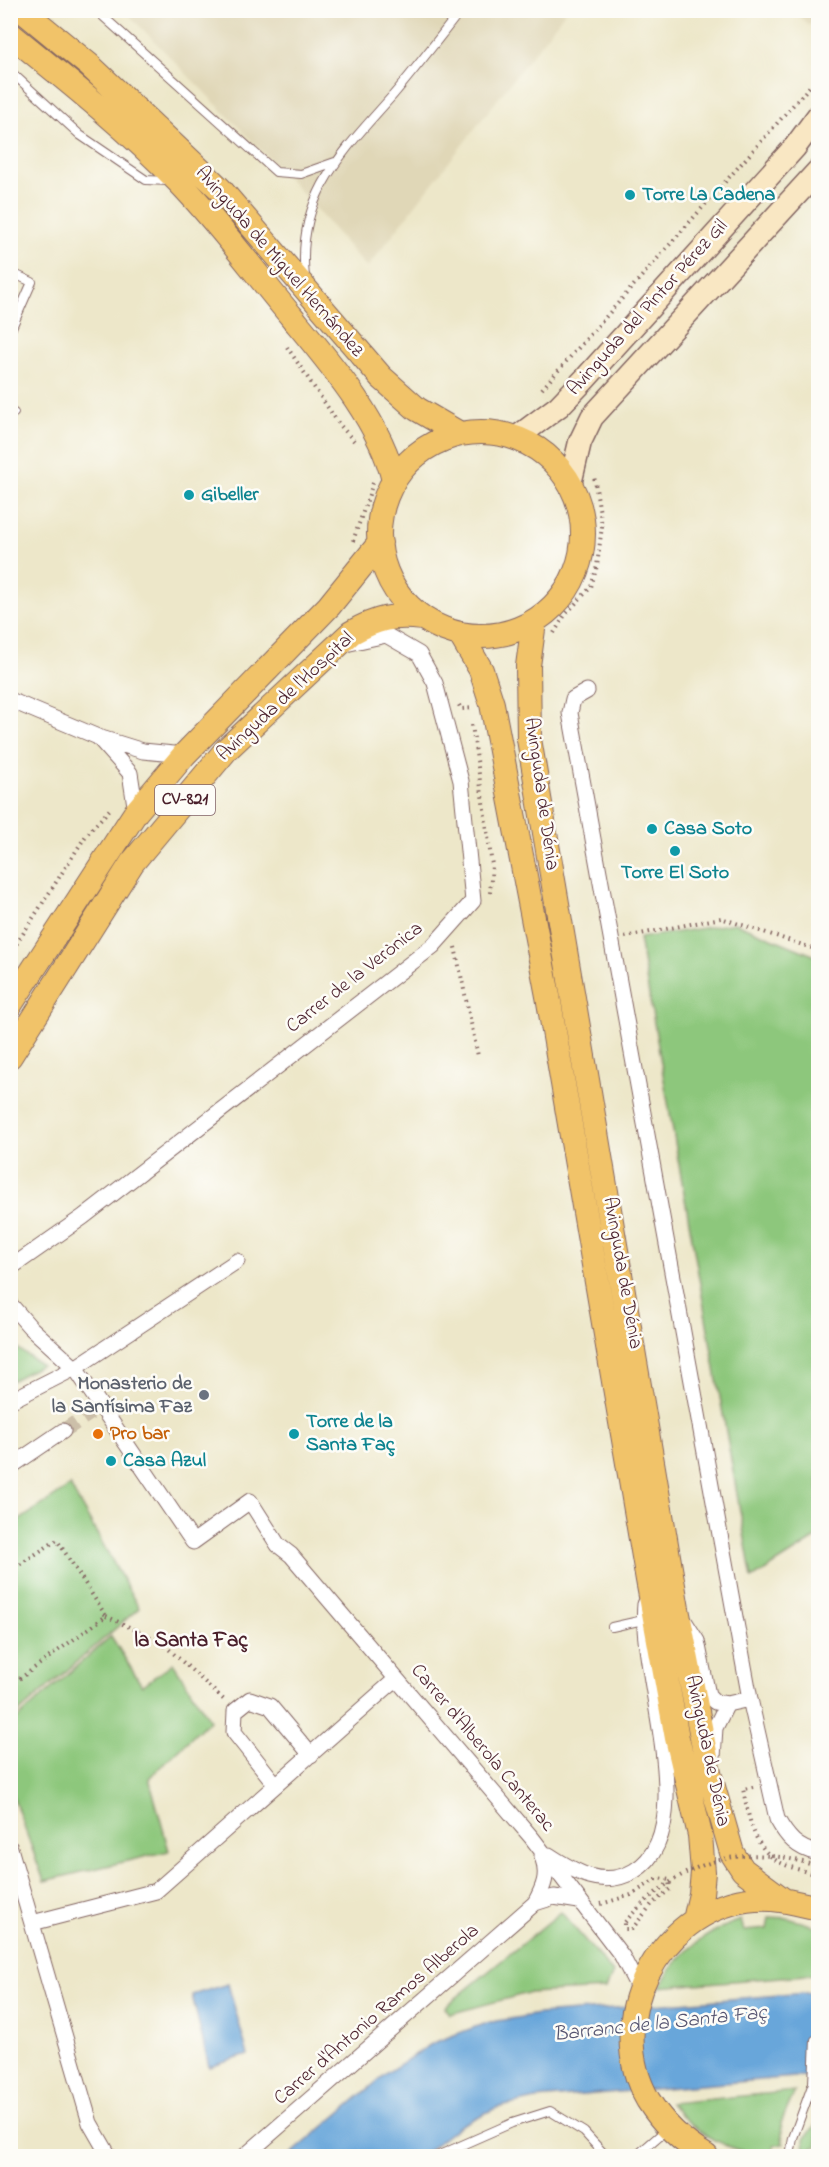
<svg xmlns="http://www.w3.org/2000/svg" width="829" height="2167" font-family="'Indie Flower',sans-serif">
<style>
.built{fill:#e0d7b7}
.green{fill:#8dc77b;stroke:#6c7353;stroke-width:1.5}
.water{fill:#67a6da;stroke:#586282;stroke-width:1.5}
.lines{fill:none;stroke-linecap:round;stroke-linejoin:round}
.street-tunnel{stroke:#ccbfa9;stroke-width:15;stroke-dasharray:15 8;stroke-linecap:butt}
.lane-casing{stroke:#836562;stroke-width:10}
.street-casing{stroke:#836562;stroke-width:17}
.secondary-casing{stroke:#836562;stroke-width:25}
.primary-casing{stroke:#836562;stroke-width:26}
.path{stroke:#836562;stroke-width:4;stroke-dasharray:1.5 4.5;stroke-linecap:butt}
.lane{stroke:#fff;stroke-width:8}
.street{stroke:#fff;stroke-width:15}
.secondary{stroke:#f9e7c3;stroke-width:22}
.primary{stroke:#f1c369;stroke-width:24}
.path-bridge{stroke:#836562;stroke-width:4;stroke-dasharray:1.5 4.5;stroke-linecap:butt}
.culture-dot{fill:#0f9aa8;stroke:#fdfcf7;stroke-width:2}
.worship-dot{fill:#6b7280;stroke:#fdfcf7;stroke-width:2}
.food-dot{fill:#e8710a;stroke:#fdfcf7;stroke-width:2}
.labels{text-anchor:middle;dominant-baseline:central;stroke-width:5;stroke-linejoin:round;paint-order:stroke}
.shield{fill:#fdfcf7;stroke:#806168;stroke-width:1.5}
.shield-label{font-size:18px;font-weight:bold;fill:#4a1f2b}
.culture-label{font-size:20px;font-weight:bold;fill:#0d838f;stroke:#fdfcf7;text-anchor:start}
.street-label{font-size:20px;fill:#4a1f2b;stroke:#fdfcf7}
.worship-label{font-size:20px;font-weight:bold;fill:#5b616d;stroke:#fdfcf7;text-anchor:end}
.food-label{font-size:20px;font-weight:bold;fill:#c56008;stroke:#fdfcf7;text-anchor:start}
.neighbourhood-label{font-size:21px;font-weight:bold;fill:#4a1f2b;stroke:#fdfcf7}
.water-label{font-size:21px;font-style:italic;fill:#565571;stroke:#fdfcf7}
</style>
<rect width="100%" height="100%" fill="#fdfcf7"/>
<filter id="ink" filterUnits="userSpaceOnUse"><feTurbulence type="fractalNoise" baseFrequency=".0167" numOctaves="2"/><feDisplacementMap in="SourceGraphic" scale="12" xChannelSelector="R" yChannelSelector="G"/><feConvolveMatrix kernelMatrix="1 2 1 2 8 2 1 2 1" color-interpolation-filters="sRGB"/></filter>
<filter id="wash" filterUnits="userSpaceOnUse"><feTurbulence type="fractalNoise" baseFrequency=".008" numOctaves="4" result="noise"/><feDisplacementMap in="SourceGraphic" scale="24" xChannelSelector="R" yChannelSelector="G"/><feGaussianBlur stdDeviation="1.35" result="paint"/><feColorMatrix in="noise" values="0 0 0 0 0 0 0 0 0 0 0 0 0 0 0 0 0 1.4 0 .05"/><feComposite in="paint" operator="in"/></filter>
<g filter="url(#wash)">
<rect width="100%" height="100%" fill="#ede7c9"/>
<path class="built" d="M 818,10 L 809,26 L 794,11 L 794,10 Z
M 125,11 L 566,11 L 367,268 L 294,184 Z"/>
<path class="green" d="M 735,923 L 818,957 L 818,1537 L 752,1579 L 639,938 Z
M 11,1344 L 41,1365 L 11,1381 Z
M 70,1486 L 139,1608 L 11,1719 L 11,1526 Z
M 111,1636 L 142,1686 L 173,1663 L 210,1720 L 149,1778 L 169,1851 L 44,1881 L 11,1791 L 11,1724 Z
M 561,1912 L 613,1973 L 606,1989 L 528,1993 L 450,2014 L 445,2007 Z
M 769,1917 L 788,1918 L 818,1927 L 818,1974 L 660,1987 C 677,1953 705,1932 741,1920 L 744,1931 L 767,1929 Z
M 795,2091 L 781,2123 L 783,2144 L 773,2146 L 774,2156 C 730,2154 697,2136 670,2103 Z
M 818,2122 L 818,2146 L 805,2151 L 804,2139 Z"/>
<path class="water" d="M 228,1984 L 248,2055 L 209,2067 L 192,1995 Z
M 818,1992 L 818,2075 L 536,2099 L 496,2108 L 459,2126 L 421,2156 L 289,2156 L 388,2072 L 433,2043 L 486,2023 L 539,2014 Z"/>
</g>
<g filter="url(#ink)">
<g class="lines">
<path class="street-tunnel" d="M 63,1431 L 90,1413"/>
<g class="lane-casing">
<path id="lane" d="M 96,10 L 276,172 L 301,174 L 335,162
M 10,71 L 80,135 L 146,180 L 168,181
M 10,272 L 32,282 L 10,332
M 305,277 C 296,195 344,151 394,94 C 417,67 439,38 461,10
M 10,411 L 14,413
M 612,1627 L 643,1620
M 437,2156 L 512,2123 L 550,2111 L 584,2132 L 606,2156
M 636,2156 L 667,2129
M 790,2156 L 793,2138 L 813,2083 L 815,2040"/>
</g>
<g class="street-casing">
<path id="street" d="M 587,691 L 573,699 L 570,713 L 750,1699 L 777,1819 C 787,1837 797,1849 818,1853
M 10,700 L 98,737 L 143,751 L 184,755
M 98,737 L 130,773 L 136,812
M 10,1268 L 83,1217 L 433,946 L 473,901 L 461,781 L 435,683 L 419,654 L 386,635 L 341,645
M 10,1304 L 30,1327 L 75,1368 L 193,1542 L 250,1501 L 278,1545 L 291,1555 L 532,1838 L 622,1956 L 640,1991
M 10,1401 L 75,1368 L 237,1261
M 10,1467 L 63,1431
M 685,1622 L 697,1641 L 708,1695 L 715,1702 L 727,1704 L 750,1699
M 713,1758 L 715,1728 L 727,1704
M 276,1785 L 234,1732 L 235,1711 L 250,1699 L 270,1706 L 311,1755
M 10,1848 L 90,2123 L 109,2156
M 549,1855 C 575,1872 603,1889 634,1871 C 703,1831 638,1672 645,1604
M 535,1903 C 544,1886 549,1875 542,1856
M 32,1923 L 156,1891 L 396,1679
M 245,2156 L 535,1903 L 554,1897 L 579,1901"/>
</g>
<g class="secondary-casing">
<path id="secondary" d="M 516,438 L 559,406 L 585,379 L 795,147 L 818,116
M 570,484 L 580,442 L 592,417 L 818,171"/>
</g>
<g class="primary-casing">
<path id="primary" d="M 22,10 L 89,65 L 220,189 L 381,377 L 417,409 L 460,434
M 10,34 C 68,81 127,128 178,181 C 219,223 254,272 292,317 C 330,363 381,422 394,481
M379 534a102 102 0 1 1 204 0a102 102 0 1 1-204 0Z
M 534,622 L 528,666 L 529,739 L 677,1609 L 709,1773 L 732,1853 L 743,1870 L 782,1899
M 460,634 L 481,670 L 492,704 L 548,996 L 648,1580 L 677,1738 L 700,1835 L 703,1872 L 701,1894 L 695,1920
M 10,1005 L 136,812 L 184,755 L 329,606 L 380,543
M 10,1056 L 132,863 L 227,749 L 351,633 C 375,619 394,614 422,618
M 706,2156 C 682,2142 663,2124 648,2100 C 602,2020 658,1913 747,1900 C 772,1896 794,1902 818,1908"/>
</g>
<path class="path" d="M 287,347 L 339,424 L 354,441
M 542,389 L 818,77
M 353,541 L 373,483
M 554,633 L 565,615 L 591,587 L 597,566 L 602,526 L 594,476
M 459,705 L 461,709 L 474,708
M 472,725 L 492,865 L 490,893
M 625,937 L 721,918 L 818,950
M 455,947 L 478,1056
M 10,954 L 87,834 L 112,807
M 10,1571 L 57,1540 L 106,1616 L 15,1682 L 10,1675
M 106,1616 L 161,1642 L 224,1700
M 753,1787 L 743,1789 C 749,1818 753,1850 783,1864 C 794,1869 807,1871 818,1876
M 601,1904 L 631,1895 L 658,1878 L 669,1880 L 670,1889 L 652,1904 L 632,1929 L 625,1929 L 625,1922"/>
<use href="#lane" class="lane"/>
<use href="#street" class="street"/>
<use href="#secondary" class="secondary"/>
<use href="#primary" class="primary"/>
<path class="path-bridge" d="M 625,1922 C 677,1863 743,1839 818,1867"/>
</g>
</g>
<g class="culture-dot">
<circle cx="630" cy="195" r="6"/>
<circle cx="189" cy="495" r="6"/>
<circle cx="652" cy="829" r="6"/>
<circle cx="675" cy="851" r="6"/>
<circle cx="294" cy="1434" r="6"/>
<circle cx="111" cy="1461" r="6"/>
</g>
<circle class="worship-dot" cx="204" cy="1395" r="6"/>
<circle class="food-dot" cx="98" cy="1434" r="6"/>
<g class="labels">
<rect class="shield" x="155" y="785" width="60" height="30" rx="4.5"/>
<g class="shield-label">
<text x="185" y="800">CV-821</text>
</g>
<g class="culture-label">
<text x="642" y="195">Torre La Cadena</text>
<text x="201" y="495">Gibeller</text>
<text x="664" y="829">Casa Soto</text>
<text x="675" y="873" text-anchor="middle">Torre El Soto</text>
<text x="306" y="1422">Torre de la<tspan x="306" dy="23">Santa Faç</tspan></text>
<text x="123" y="1461">Casa Azul</text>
</g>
<g class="street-label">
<text transform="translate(279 262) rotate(49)">Avinguda de Miguel Hernández</text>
<text transform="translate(648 308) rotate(-48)">Avinguda del Pintor Pérez Gil</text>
<text transform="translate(286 697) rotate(-43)">Avinguda de l'Hospital</text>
<text transform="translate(541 794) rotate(82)">Avinguda de Dénia</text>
<text transform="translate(355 978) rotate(-38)">Carrer de la Verònica</text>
<text transform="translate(622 1273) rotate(80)">Avinguda de Dénia</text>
<text transform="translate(482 1748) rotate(50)">Carrer d'Alberola Canterac</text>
<text transform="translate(707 1751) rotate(78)">Avinguda de Dénia</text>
<text transform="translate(377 2015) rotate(-41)">Carrer d'Antonio Ramos Alberola</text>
</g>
<g class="worship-label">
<text x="192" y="1384">Monasterio de<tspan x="192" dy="23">la Santísima Faz</tspan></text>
</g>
<g class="food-label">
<text x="110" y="1434">Pro bar</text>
</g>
<g class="neighbourhood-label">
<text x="191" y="1641">la Santa Faç</text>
</g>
<g class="water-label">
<text transform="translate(660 2024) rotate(-6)">Barranc de la Santa Faç</text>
</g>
</g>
<rect width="829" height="2167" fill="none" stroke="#fdfcf7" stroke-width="36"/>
</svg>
